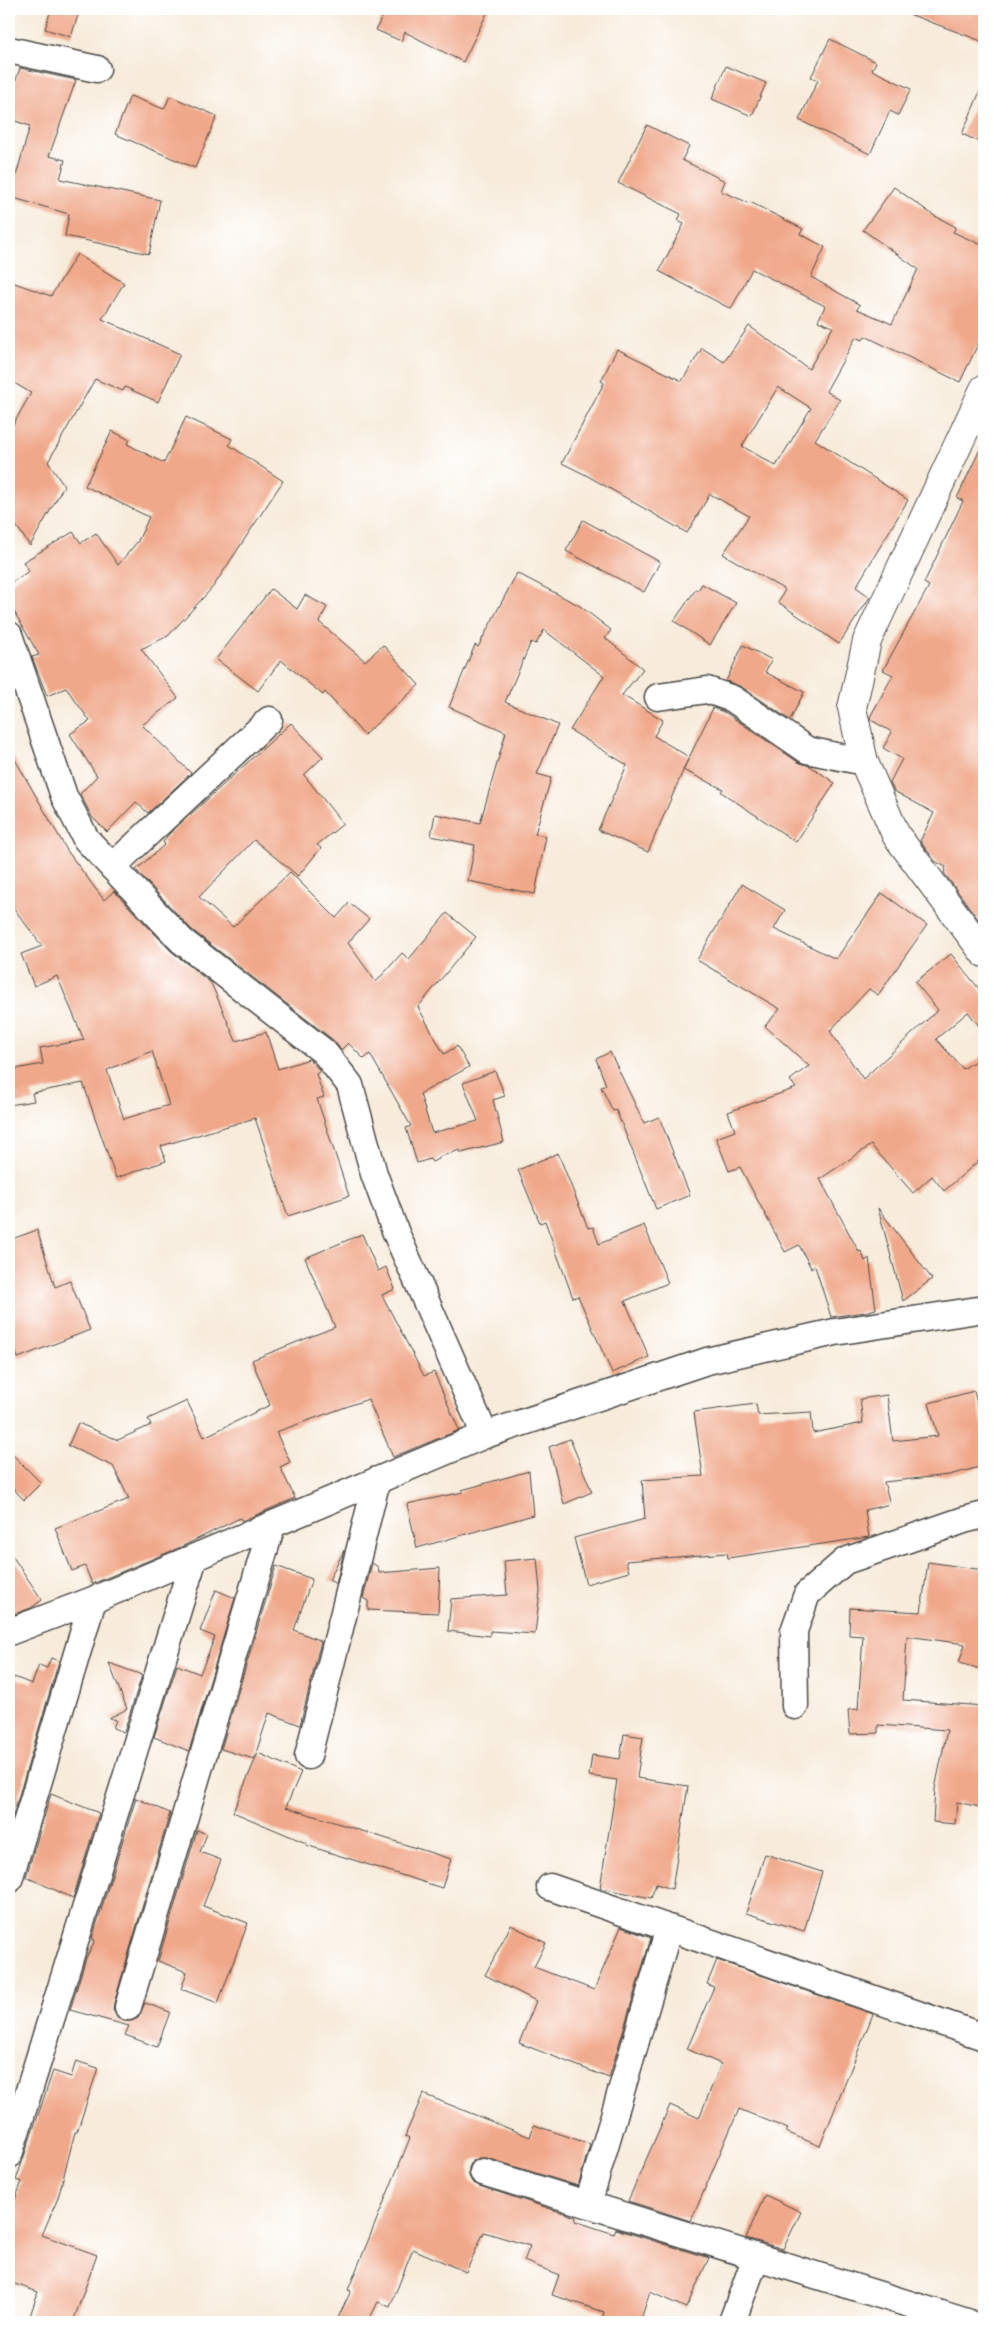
<svg xmlns="http://www.w3.org/2000/svg" width="993" height="2331" font-family="'Patrick Hand',sans-serif">
<style>
.building{fill:#f0a88a;fill-rule:evenodd}
.lines{fill:none;stroke-linecap:round;stroke-linejoin:round}
.minor-casing{stroke:#4a4845;stroke-width:29}
.tertiary-casing{stroke:#4a4845;stroke-width:30}
.minor{stroke:#fff;stroke-width:26}
.tertiary{stroke:#fff;stroke-width:28}
</style>
<rect width="100%" height="100%" fill="#fff"/>
<filter id="ink" filterUnits="userSpaceOnUse"><feTurbulence type="fractalNoise" baseFrequency=".02" numOctaves="2"/><feDisplacementMap in="SourceGraphic" scale="10" xChannelSelector="R" yChannelSelector="G"/><feConvolveMatrix kernelMatrix="1 2 1 2 8 2 1 2 1" color-interpolation-filters="sRGB"/></filter>
<filter id="wash" filterUnits="userSpaceOnUse"><feTurbulence type="fractalNoise" baseFrequency=".0096" numOctaves="4" result="noise"/><feDisplacementMap in="SourceGraphic" scale="20" xChannelSelector="R" yChannelSelector="G"/><feGaussianBlur stdDeviation="1.12" result="paint"/><feColorMatrix in="noise" values="0 0 0 0 0 0 0 0 0 0 0 0 0 0 0 0 0 1.4 0 .05"/><feComposite in="paint" operator="in"/></filter>
<g filter="url(#wash)">
<rect width="100%" height="100%" fill="#f7ebda"/>
<g id="blocks">
<path class="building" d="M 51,9 L 80,9 L 71,37 L 45,29 Z
M 385,9 L 489,9 L 463,62 L 405,32 L 401,41 L 376,30 Z
M 902,9 L 984,9 L 984,42 L 901,11 Z
M 830,39 L 876,62 L 872,70 L 911,89 L 898,115 L 890,111 L 870,154 L 799,120 L 818,80 L 811,77 Z
M 726,66 L 766,83 L 752,116 L 712,99 Z
M 20,68 L 76,80 L 49,156 L 65,160 L 60,179 L 160,200 L 149,254 L 65,236 L 69,214 L 10,197 L 30,126 L 9,119 L 9,101 Z
M 984,82 L 984,144 L 962,134 Z
M 130,96 L 164,109 L 170,96 L 217,116 L 195,168 L 115,134 Z
M 647,125 L 689,146 L 682,160 L 725,181 L 721,191 L 749,203 L 750,202 L 803,229 L 800,234 L 825,247 L 811,277 L 860,305 L 857,309 L 892,324 L 918,269 L 863,230 L 894,187 L 933,215 L 956,227 L 953,232 L 984,246 L 984,332 L 960,382 L 865,336 L 863,340 L 856,337 L 826,391 L 840,400 L 815,440 L 908,500 L 856,587 L 870,597 L 839,644 L 778,602 L 785,590 L 723,554 L 749,516 L 710,494 L 687,533 L 586,475 L 562,463 L 604,383 L 601,381 L 617,349 L 682,381 L 702,348 L 724,362 L 749,326 L 809,369 L 833,327 L 818,321 L 825,306 L 752,269 L 731,309 L 659,271 L 684,224 L 678,221 L 681,214 L 618,183 ZM 778,387 L 811,408 L 776,466 L 742,446 Z
M 77,254 L 124,283 L 102,319 L 180,354 L 158,402 L 125,387 L 123,391 L 95,379 L 48,462 L 64,486 L 30,546 L 9,515 L 9,432 L 31,393 L 9,380 L 9,281 L 51,296 Z
M 186,417 L 232,439 L 229,445 L 283,481 L 213,587 L 168,636 L 141,649 L 178,698 L 142,725 L 191,773 L 148,813 L 136,802 L 107,832 L 92,817 L 80,794 L 97,776 L 70,734 L 90,721 L 66,688 L 47,696 L 32,657 L 39,655 L 9,603 L 9,584 L 29,571 L 23,562 L 73,532 L 81,543 L 96,533 L 118,565 L 138,541 L 149,517 L 85,486 L 112,431 L 130,440 L 127,444 L 164,463 Z
M 984,441 L 984,927 L 944,873 L 946,867 L 936,862 L 920,841 L 934,813 L 894,791 L 890,782 L 902,759 L 883,748 L 892,732 L 871,720 L 870,717 L 893,675 L 883,670 L 929,586 L 924,583 L 963,501 L 957,498 Z
M 583,520 L 660,562 L 644,592 L 566,551 Z
M 517,573 L 580,606 L 611,630 L 605,638 L 643,669 L 622,695 L 663,720 L 654,736 L 689,757 L 648,852 L 598,830 L 627,765 L 570,730 L 604,676 L 544,630 L 536,644 L 531,642 L 505,702 L 558,725 L 537,774 L 551,778 L 535,834 L 546,836 L 535,894 L 468,881 L 475,845 L 431,836 L 435,814 L 480,823 L 506,732 L 449,707 L 475,645 L 478,647 Z
M 702,584 L 736,603 L 710,645 L 674,621 L 696,589 L 698,590 Z
M 271,589 L 297,609 L 305,595 L 327,607 L 319,622 L 365,661 L 383,645 L 419,685 L 364,735 L 325,692 L 323,695 L 281,660 L 258,691 L 216,659 Z
M 743,645 L 772,660 L 765,672 L 804,692 L 790,720 L 742,687 L 726,681 Z
M 713,708 L 726,713 L 798,762 L 810,766 L 835,783 L 796,842 L 721,792 L 723,789 L 683,770 Z
M 291,723 L 323,757 L 304,775 L 343,824 L 317,845 L 321,848 L 298,876 L 254,840 L 199,897 L 233,927 L 290,872 L 336,918 L 349,903 L 369,919 L 348,943 L 376,982 L 402,953 L 409,959 L 447,913 L 476,937 L 418,1007 L 444,1054 L 457,1046 L 469,1067 L 420,1094 L 432,1133 L 478,1121 L 463,1083 L 495,1071 L 505,1096 L 493,1100 L 504,1142 L 461,1153 L 460,1150 L 439,1157 L 439,1159 L 432,1162 L 430,1159 L 417,1163 L 406,1128 L 411,1126 L 370,1054 L 364,1059 L 348,1043 L 341,1050 L 333,1040 L 192,930 L 136,870 L 165,844 L 163,842 L 169,834 Z
M 9,749 L 68,852 L 104,900 L 114,891 L 171,951 L 211,983 L 236,1041 L 266,1032 L 278,1069 L 309,1059 L 320,1071 L 316,1074 L 324,1097 L 317,1099 L 349,1196 L 288,1216 L 255,1118 L 161,1146 L 166,1161 L 116,1178 L 83,1083 L 32,1093 L 34,1101 L 9,1105 L 9,1070 L 43,1064 L 40,1048 L 84,1040 L 57,976 L 34,986 L 21,954 L 42,946 L 9,902 ZM 152,1051 L 169,1105 L 124,1119 L 107,1070 Z
M 742,884 L 785,910 L 774,929 L 836,959 L 882,893 L 927,925 L 878,995 L 869,989 L 830,1031 L 863,1079 L 938,1010 L 915,982 L 951,954 L 984,995 L 984,1032 L 968,1012 L 936,1039 L 963,1069 L 984,1055 L 984,1156 L 944,1191 L 932,1176 L 913,1193 L 871,1145 L 820,1179 L 859,1252 L 861,1251 L 865,1261 L 869,1258 L 876,1309 L 865,1312 L 831,1317 L 815,1266 L 811,1268 L 799,1245 L 785,1252 L 740,1167 L 729,1171 L 716,1138 L 735,1131 L 728,1112 L 796,1088 L 790,1080 L 809,1066 L 765,1026 L 780,1009 L 697,960 Z
M 610,1052 L 644,1123 L 659,1117 L 690,1195 L 656,1209 L 616,1110 L 613,1111 L 601,1087 L 606,1085 L 596,1059 Z
M 558,1153 L 588,1228 L 593,1227 L 599,1244 L 644,1225 L 668,1283 L 625,1301 L 649,1357 L 612,1373 L 578,1296 L 573,1298 L 545,1221 L 540,1223 L 518,1170 Z
M 878,1208 L 932,1279 L 903,1301 Z
M 37,1230 L 55,1287 L 70,1281 L 90,1330 L 18,1358 L 9,1334 L 9,1240 Z
M 362,1234 L 378,1271 L 386,1267 L 395,1289 L 382,1295 L 424,1376 L 434,1372 L 459,1430 L 393,1457 L 368,1399 L 276,1432 L 290,1462 L 280,1467 L 295,1498 L 242,1521 L 240,1518 L 181,1547 L 92,1584 L 85,1566 L 72,1571 L 55,1528 L 129,1499 L 113,1466 L 68,1446 L 78,1423 L 118,1440 L 151,1425 L 148,1419 L 187,1401 L 204,1437 L 270,1405 L 252,1360 L 335,1327 L 305,1258 Z
M 974,1391 L 984,1431 L 984,1466 L 949,1475 L 884,1482 L 890,1504 L 865,1510 L 869,1537 L 728,1558 L 727,1553 L 626,1561 L 629,1572 L 586,1584 L 574,1538 L 645,1519 L 642,1480 L 703,1476 L 694,1412 L 756,1404 L 758,1415 L 811,1412 L 813,1433 L 863,1423 L 860,1399 L 887,1395 L 893,1441 L 938,1436 L 929,1403 Z
M 570,1439 L 592,1492 L 564,1504 L 549,1447 Z
M 9,1451 L 41,1483 L 24,1500 L 9,1484 Z
M 529,1471 L 533,1515 L 417,1548 L 407,1504 L 463,1492 L 462,1490 Z
M 344,1550 L 336,1584 L 329,1580 Z
M 9,1551 L 42,1600 L 31,1608 L 9,1616 Z
M 537,1558 L 540,1591 L 535,1634 L 490,1631 L 490,1636 L 448,1631 L 451,1599 L 507,1595 L 504,1561 Z
M 928,1562 L 984,1570 L 984,1670 L 959,1663 L 965,1644 L 907,1636 L 903,1700 L 984,1706 L 984,1808 L 957,1802 L 955,1824 L 933,1822 L 935,1789 L 947,1730 L 878,1725 L 878,1733 L 850,1734 L 848,1710 L 858,1709 L 863,1636 L 849,1635 L 850,1608 L 921,1612 Z
M 372,1563 L 378,1567 L 379,1573 L 440,1568 L 438,1613 L 368,1610 L 368,1601 L 363,1598 Z
M 276,1566 L 312,1579 L 294,1630 L 321,1641 L 300,1725 L 269,1713 L 254,1759 L 221,1749 Z
M 216,1590 L 235,1598 L 189,1751 L 154,1737 L 177,1665 L 200,1674 L 215,1637 L 200,1631 Z
M 51,1658 L 59,1661 L 9,1829 L 9,1690 L 14,1677 L 32,1684 L 39,1665 L 47,1668 Z
M 109,1663 L 142,1675 L 124,1732 L 113,1728 L 116,1720 L 109,1718 L 127,1709 Z
M 624,1734 L 643,1737 L 637,1778 L 688,1786 L 672,1889 L 656,1884 L 651,1898 L 600,1888 L 617,1780 L 589,1776 L 592,1755 L 620,1759 Z
M 258,1753 L 301,1772 L 286,1807 L 451,1859 L 442,1888 L 306,1845 L 306,1843 L 233,1812 Z
M 51,1794 L 99,1813 L 73,1898 L 26,1877 Z
M 136,1798 L 170,1813 L 114,2003 L 113,2010 L 117,2018 L 124,2021 L 132,2021 L 138,2018 L 145,2003 L 170,2012 L 157,2047 L 125,2035 L 129,2026 L 70,2010 L 86,1958 L 95,1940 L 92,1939 Z
M 197,1830 L 207,1834 L 200,1852 L 221,1860 L 203,1906 L 248,1923 L 218,2003 L 181,1989 L 187,1972 L 158,1961 Z
M 765,1854 L 822,1872 L 804,1931 L 746,1913 Z
M 511,1925 L 546,1943 L 534,1967 L 594,1990 L 621,1927 L 651,1938 L 609,2078 L 519,2043 L 536,2001 L 485,1975 Z
M 717,1960 L 873,2014 L 820,2146 L 786,2132 L 788,2129 L 739,2109 L 691,2221 L 628,2201 L 670,2105 L 699,2118 L 721,2064 L 687,2049 L 714,1987 L 707,1984 Z
M 76,2061 L 98,2068 L 77,2132 L 75,2132 L 58,2198 L 42,2235 L 97,2255 L 73,2322 L 28,2322 L 38,2292 L 9,2282 L 9,2214 L 22,2182 L 16,2180 L 53,2071 L 71,2077 Z
M 423,2094 L 530,2137 L 534,2125 L 590,2144 L 578,2186 L 487,2158 L 479,2158 L 472,2161 L 469,2168 L 469,2176 L 472,2182 L 479,2186 L 576,2217 L 575,2221 L 614,2234 L 616,2229 L 709,2258 L 686,2308 L 650,2292 L 640,2322 L 601,2322 L 604,2312 L 552,2295 L 559,2275 L 524,2261 L 530,2246 L 484,2232 L 466,2272 L 413,2249 L 390,2307 L 378,2302 L 368,2322 L 336,2322 L 351,2291 L 348,2290 L 410,2138 L 405,2136 Z
M 765,2195 L 801,2212 L 783,2249 L 746,2238 Z"/>
</g>
</g>
<g filter="url(#ink)">
<use href="#blocks" fill-opacity="0" stroke="#4a4845" stroke-width="1"/>
<g class="lines">
<g class="minor-casing">
<path id="minor" d="M 9,50 L 97,69
M 9,635 L 64,796 L 86,839 L 182,941 L 324,1052 L 350,1085 L 374,1174 L 396,1233 L 485,1435
M 658,697 L 707,690 L 733,699 L 807,750 L 864,762
M 112,867 L 269,720
M 9,1632 L 93,1600 L 485,1435 L 707,1361 L 835,1332 L 984,1309
M 795,1706 L 794,1631 L 807,1594 L 845,1561 L 964,1520 L 984,1515
M 308,1756 L 377,1480
M 9,1880 L 93,1600
M 550,1887 L 984,2037
M 128,2007 L 272,1525
M 9,2155 L 194,1558
M 483,2172 L 967,2322
M 588,2204 L 669,1928
M 732,2322 L 756,2257"/>
</g>
<g class="tertiary-casing">
<path id="tertiary" d="M 984,389 L 867,641 L 852,708 L 864,762 L 896,835 L 984,953"/>
</g>
<use href="#minor" class="minor"/>
<use href="#tertiary" class="tertiary"/>
</g>
</g>
<rect width="993" height="2331" fill="none" stroke="#fff" stroke-width="30"/>
</svg>
